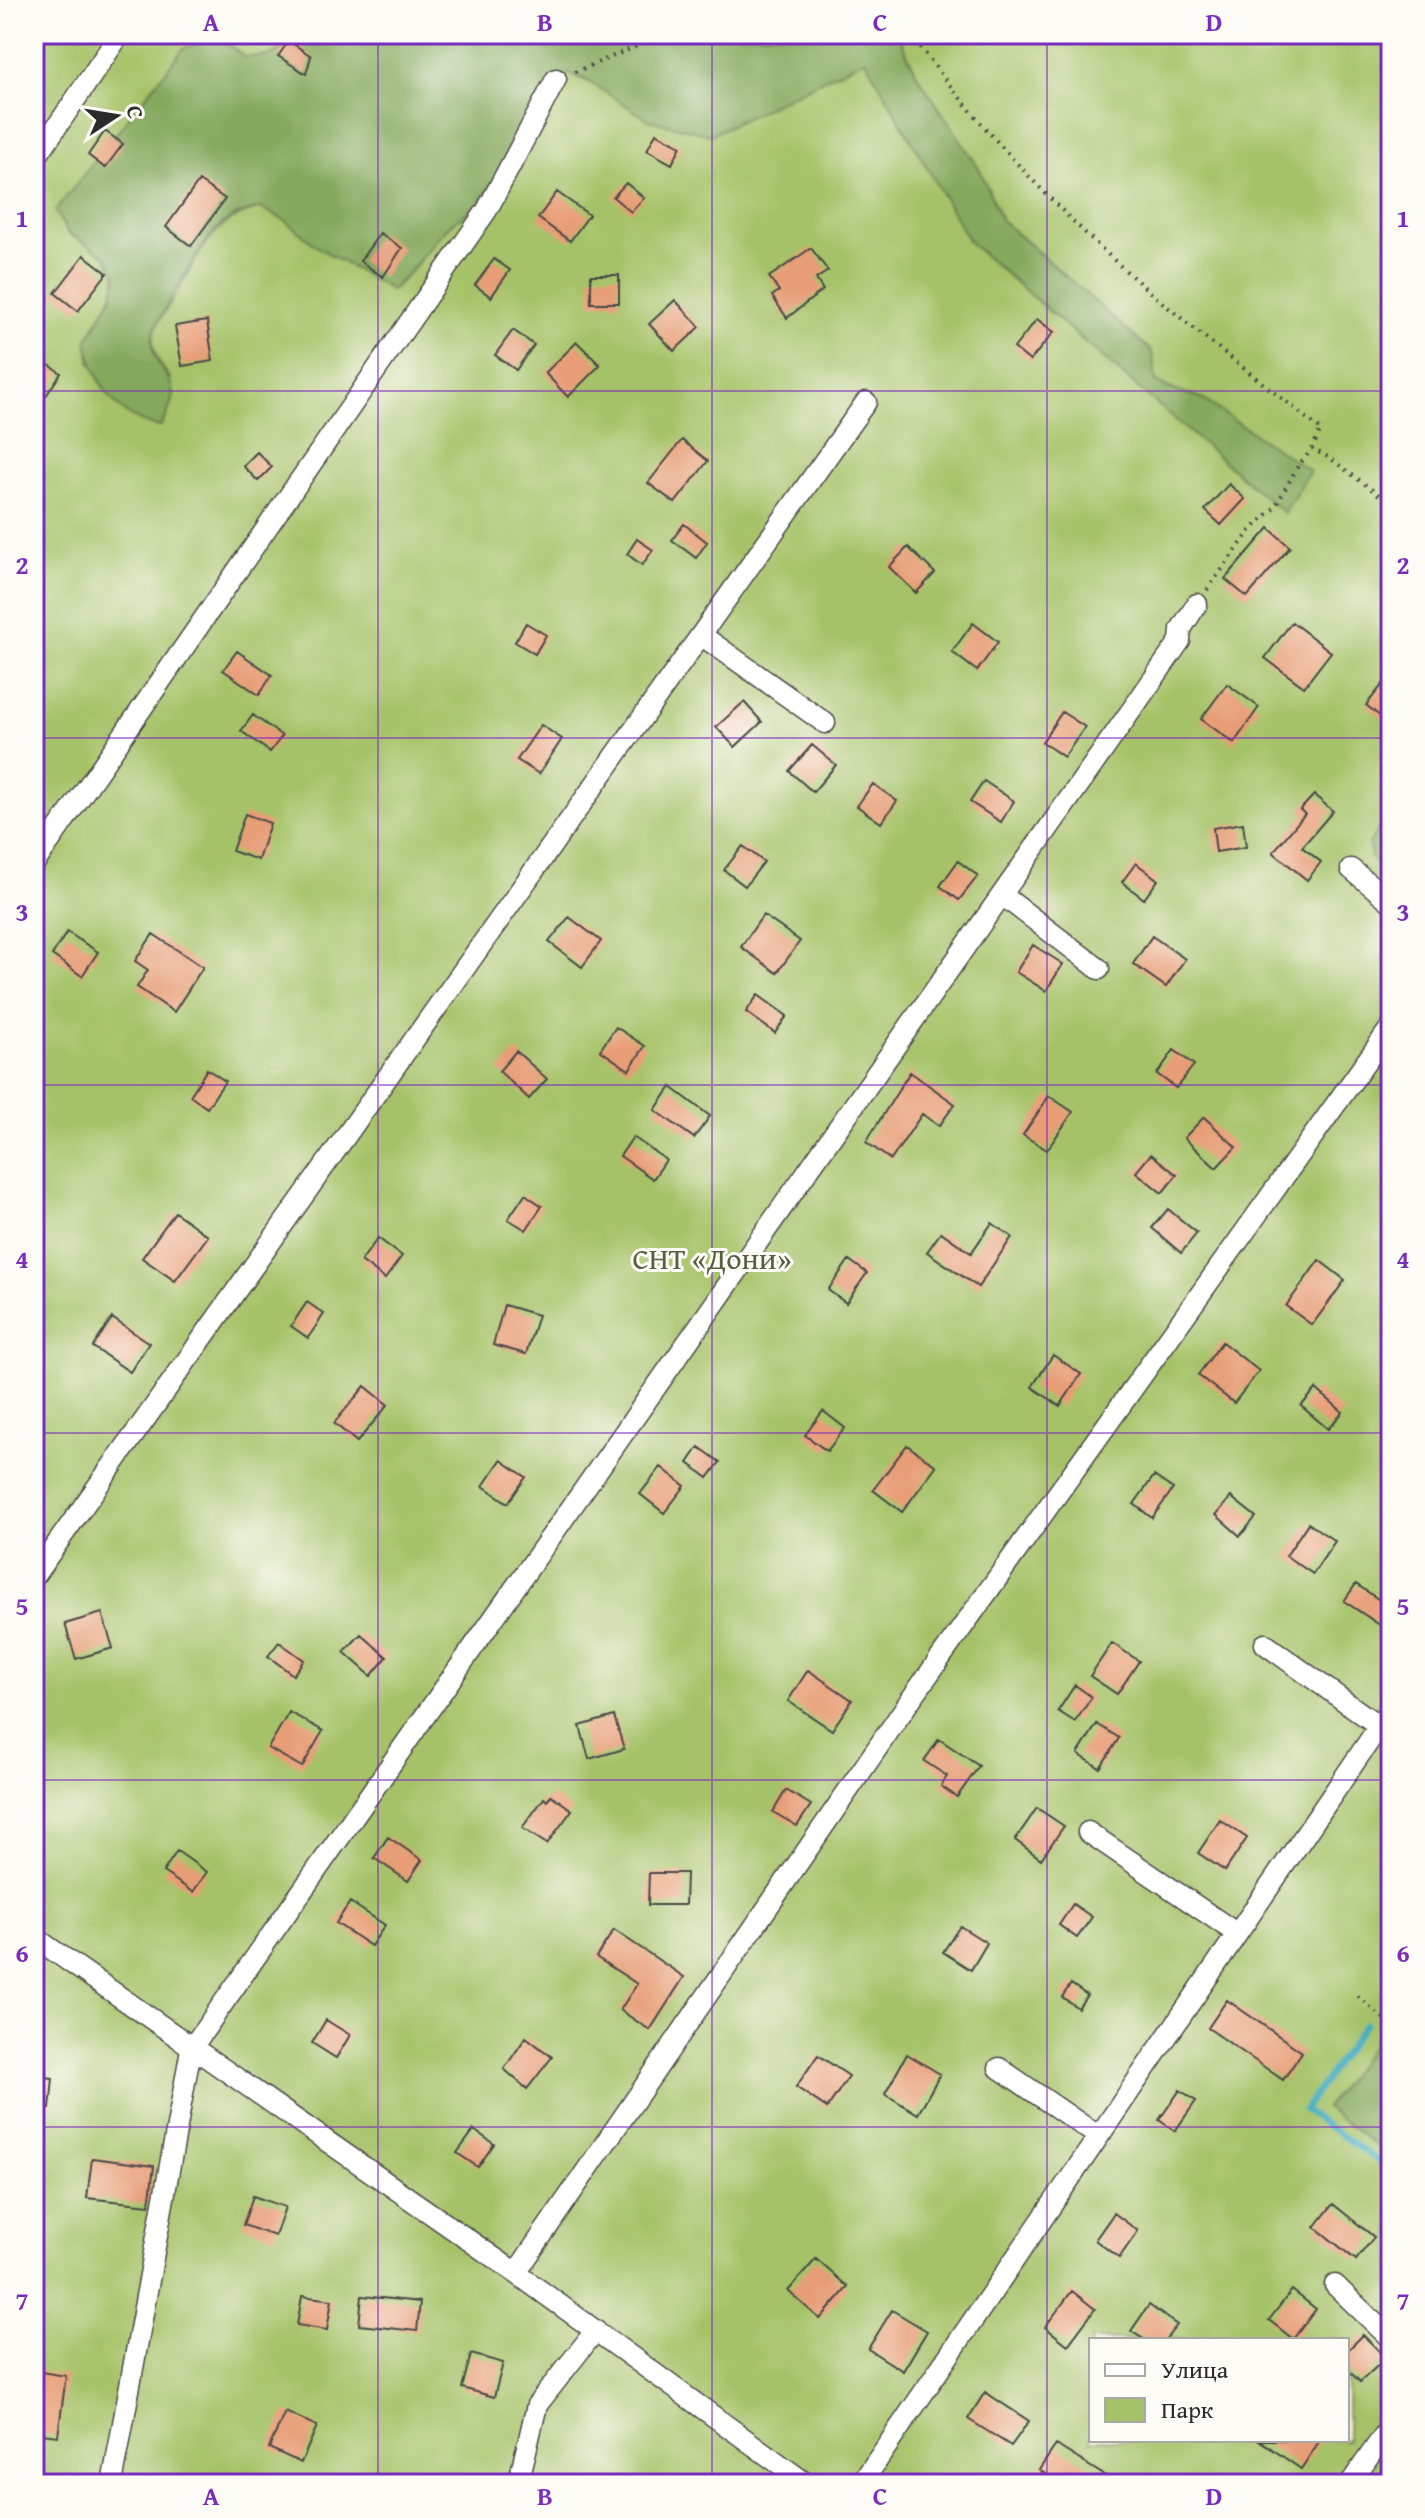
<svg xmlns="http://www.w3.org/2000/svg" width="1425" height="2518" font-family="'Gentium Book Plus',serif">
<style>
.green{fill:#a6c268;stroke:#68764a;stroke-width:2;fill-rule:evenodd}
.forest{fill:#84a85c;stroke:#586a44;stroke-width:2}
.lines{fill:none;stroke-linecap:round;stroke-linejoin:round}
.stream{stroke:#3facbd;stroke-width:6}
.building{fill:#e79d76}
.minor-casing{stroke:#494846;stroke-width:23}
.path{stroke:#494846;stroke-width:4;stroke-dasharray:2 6;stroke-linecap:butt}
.minor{stroke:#fff;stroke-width:20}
.grid{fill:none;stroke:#7b2cbf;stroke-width:2;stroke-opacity:0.55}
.labels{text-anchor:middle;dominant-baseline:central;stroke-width:6;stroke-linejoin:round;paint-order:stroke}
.park-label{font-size:30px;fill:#566040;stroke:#fdfcf7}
.neatline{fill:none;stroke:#7b2cbf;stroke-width:3}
.grid-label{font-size:26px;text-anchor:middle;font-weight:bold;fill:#7b2cbf}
</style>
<rect width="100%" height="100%" fill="#fdfcf7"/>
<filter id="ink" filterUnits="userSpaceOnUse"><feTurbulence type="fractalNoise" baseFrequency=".0125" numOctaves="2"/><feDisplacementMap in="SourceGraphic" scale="16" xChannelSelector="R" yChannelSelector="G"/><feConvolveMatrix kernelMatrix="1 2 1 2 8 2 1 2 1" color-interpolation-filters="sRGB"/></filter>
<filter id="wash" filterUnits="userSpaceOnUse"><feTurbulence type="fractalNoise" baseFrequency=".006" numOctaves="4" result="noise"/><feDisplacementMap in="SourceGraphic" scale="32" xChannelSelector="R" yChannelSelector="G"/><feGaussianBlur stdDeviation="1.8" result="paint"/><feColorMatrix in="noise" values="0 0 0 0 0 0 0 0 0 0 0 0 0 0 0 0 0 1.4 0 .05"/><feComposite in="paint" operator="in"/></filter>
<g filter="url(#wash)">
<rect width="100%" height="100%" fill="#f4efdc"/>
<path class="green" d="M 34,34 L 294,34 L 289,46 L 268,57 L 244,57 L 227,42 L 203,40 L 67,233 C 79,241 95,246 105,255 C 133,279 98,317 87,340 L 91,364 L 170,378 C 160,365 150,351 154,334 C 158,318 170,305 178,291 C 202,250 212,220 261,208 L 283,219 L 319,248 L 392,290 C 424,264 436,226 476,208 L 568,73 L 711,135 L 866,58 L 970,243 L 1284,513 L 1309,471 L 1199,397 L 1178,392 L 1156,382 L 1152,352 L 1001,220 L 980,170 L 916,73 L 898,34 L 1391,34 L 1391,2484 L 34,2484 ZM 1091,2340 L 1347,2340 L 1347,2440 L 1091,2440 Z"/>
<path class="forest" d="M 294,34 L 898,34 L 916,73 L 980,170 L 1001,220 L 1152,352 L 1156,382 L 1178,392 L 1199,397 L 1310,471 L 1284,513 L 970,243 L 865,59 L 711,135 L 649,120 L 583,78 L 568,73 L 476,208 C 436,226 424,264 391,290 L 319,248 L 283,219 L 261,208 C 246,211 234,215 221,225 C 208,235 155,320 153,336 C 148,378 194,372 160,427 C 116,419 94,383 87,340 L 111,299 L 117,277 L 106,256 L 67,232 L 55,211 L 183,49 C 209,38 223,38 244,57 L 268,56 L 289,46 Z
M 1391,809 L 1391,880 L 1371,858 L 1369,844 Z
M 1378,2038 L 1391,2047 L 1391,2156 L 1325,2108 Z"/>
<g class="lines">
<path class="stream" d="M 1383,1997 L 1391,1986
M 1365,2023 L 1304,2110 L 1391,2170"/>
</g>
<g id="blocks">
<path class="building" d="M 289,41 L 311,56 L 306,74 L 278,56 Z
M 105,131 L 123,144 L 105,168 L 88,155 Z
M 656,133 L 681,146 L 672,164 L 647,150 Z
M 199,181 L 225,199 L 191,246 L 166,227 Z
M 626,183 L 644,198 L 631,212 L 613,197 Z
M 557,192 L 589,215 L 570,241 L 538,218 Z
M 380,233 L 402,248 L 383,277 L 360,261 Z
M 811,248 L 828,271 L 816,279 L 823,290 L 787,318 L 772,296 L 779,291 L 769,277 Z
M 84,255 L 107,273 L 78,311 L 55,293 Z
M 494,259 L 510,270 L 491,297 L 475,285 Z
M 591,275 L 619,275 L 619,303 L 591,303 Z
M 675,300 L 700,327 L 674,351 L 649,324 Z
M 1037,319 L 1054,332 L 1030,361 L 1014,348 Z
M 207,321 L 213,361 L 182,366 L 175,326 Z
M 513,330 L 534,345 L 516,370 L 495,355 Z
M 577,342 L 600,365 L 568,397 L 545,373 Z
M 34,355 L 61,373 L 34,414 Z
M 682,440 L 708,461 L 675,503 L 648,483 Z
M 257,452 L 272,467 L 258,481 L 243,466 Z
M 1229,484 L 1245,499 L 1221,525 L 1205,510 Z
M 684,524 L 707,542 L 696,558 L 672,540 Z
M 1269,528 L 1290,547 L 1247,597 L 1225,579 Z
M 637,539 L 653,550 L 642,565 L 627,554 Z
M 908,547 L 935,573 L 916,593 L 889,567 Z
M 1292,622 L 1331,652 L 1304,687 L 1265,658 Z
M 526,623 L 546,635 L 535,654 L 515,642 Z
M 973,623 L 998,642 L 977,671 L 952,652 Z
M 237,651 L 272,675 L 259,695 L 223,670 Z
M 1391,674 L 1391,725 L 1366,705 Z
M 1227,684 L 1259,707 L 1234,743 L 1201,719 Z
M 744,702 L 762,722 L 735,747 L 716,727 Z
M 1062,712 L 1085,727 L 1064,757 L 1042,742 Z
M 253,715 L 282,736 L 270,752 L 241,731 Z
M 541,725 L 562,739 L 539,774 L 517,760 Z
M 812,745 L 836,765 L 813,792 L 789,771 Z
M 984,781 L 1014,801 L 1001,822 L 970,802 Z
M 873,784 L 897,801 L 881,823 L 857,806 Z
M 1314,795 L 1333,811 L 1302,847 L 1321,862 L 1307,880 L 1273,852 L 1305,814 L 1300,810 Z
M 245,814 L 270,823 L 258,860 L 232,851 Z
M 1243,823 L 1246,847 L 1216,852 L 1213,828 Z
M 743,846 L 764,862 L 745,886 L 724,870 Z
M 958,861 L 978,876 L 959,900 L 940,886 Z
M 1136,863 L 1158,880 L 1144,899 L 1122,882 Z
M 763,915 L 800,941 L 777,973 L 741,947 Z
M 569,917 L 601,941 L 582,967 L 549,942 Z
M 67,932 L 98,952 L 82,976 L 52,955 Z
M 153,934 L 203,967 L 174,1012 L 137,987 L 148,970 L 135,961 Z
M 1152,936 L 1185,959 L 1166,987 L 1133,964 Z
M 1033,945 L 1063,964 L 1046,991 L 1016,972 Z
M 758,995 L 787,1016 L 775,1033 L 746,1012 Z
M 616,1027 L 645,1046 L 629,1070 L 600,1050 Z
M 1174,1050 L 1194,1065 L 1176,1088 L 1157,1074 Z
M 516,1051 L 547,1079 L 529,1099 L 499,1071 Z
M 207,1069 L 225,1081 L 207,1108 L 190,1096 Z
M 910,1072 L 955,1104 L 939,1126 L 922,1114 L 891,1160 L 866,1142 Z
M 671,1087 L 710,1116 L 694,1138 L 655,1110 Z
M 1049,1096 L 1073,1112 L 1047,1150 L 1023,1135 Z
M 1204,1117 L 1236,1147 L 1216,1168 L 1184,1138 Z
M 633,1137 L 666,1160 L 653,1179 L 620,1156 Z
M 1151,1154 L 1177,1175 L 1162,1193 L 1136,1172 Z
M 525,1194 L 542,1206 L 526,1230 L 508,1219 Z
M 1168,1209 L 1197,1233 L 1181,1253 L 1152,1228 Z
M 175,1212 L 208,1236 L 175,1281 L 142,1258 Z
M 992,1223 L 1012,1237 L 978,1287 L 927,1252 L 941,1232 L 971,1253 Z
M 378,1238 L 402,1256 L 385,1279 L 361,1261 Z
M 849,1260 L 867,1273 L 846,1303 L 828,1290 Z
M 1319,1260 L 1345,1280 L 1312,1325 L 1286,1306 Z
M 307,1302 L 324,1314 L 308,1338 L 291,1326 Z
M 504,1305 L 538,1315 L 526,1354 L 493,1345 Z
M 112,1318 L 149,1343 L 130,1372 L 93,1347 Z
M 1222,1342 L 1259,1371 L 1234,1403 L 1198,1375 Z
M 1053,1355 L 1081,1374 L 1060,1406 L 1032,1387 Z
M 365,1386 L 388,1405 L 357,1442 L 334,1423 Z
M 1316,1389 L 1343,1412 L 1328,1429 L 1301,1406 Z
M 823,1411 L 845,1428 L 827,1451 L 805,1435 Z
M 907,1445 L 936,1466 L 902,1512 L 873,1490 Z
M 699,1447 L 720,1462 L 708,1478 L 688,1463 Z
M 501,1460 L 526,1477 L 508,1503 L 483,1486 Z
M 661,1467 L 685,1486 L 664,1513 L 640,1494 Z
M 1154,1476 L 1173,1489 L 1152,1518 L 1134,1504 Z
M 1231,1497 L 1256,1517 L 1240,1536 L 1216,1515 Z
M 1308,1523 L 1335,1541 L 1313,1574 L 1286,1556 Z
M 1356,1584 L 1391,1608 L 1380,1625 L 1344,1601 Z
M 102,1613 L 113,1648 L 76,1659 L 65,1624 Z
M 361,1634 L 387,1657 L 371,1676 L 344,1652 Z
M 279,1642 L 304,1660 L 293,1675 L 268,1656 Z
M 1112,1643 L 1139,1661 L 1117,1694 L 1090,1676 Z
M 808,1670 L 852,1700 L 832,1730 L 788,1701 Z
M 1075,1685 L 1092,1697 L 1075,1722 L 1058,1711 Z
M 289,1712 L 323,1731 L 302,1767 L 268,1748 Z
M 614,1716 L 624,1749 L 589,1759 L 580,1726 Z
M 1097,1724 L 1119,1738 L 1100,1768 L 1078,1754 Z
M 939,1739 L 979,1766 L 957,1797 L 941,1786 L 947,1776 L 924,1761 Z
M 786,1790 L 811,1805 L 797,1826 L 773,1812 Z
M 551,1795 L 572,1810 L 547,1844 L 522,1828 L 544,1798 L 547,1801 Z
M 1037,1808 L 1064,1826 L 1041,1859 L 1015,1840 Z
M 1220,1820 L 1247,1838 L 1225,1871 L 1198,1853 Z
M 388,1837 L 422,1860 L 408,1881 L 374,1858 Z
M 177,1851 L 207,1872 L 193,1892 L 163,1872 Z
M 649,1873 L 686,1873 L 685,1905 L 648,1905 Z
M 350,1902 L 385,1925 L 371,1946 L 336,1923 Z
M 1073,1904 L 1092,1917 L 1077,1938 L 1059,1925 Z
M 960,1926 L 987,1943 L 971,1970 L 943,1952 Z
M 614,1930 L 684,1977 L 650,2030 L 620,2010 L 637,1984 L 596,1957 Z
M 1071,1984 L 1087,1995 L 1078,2008 L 1062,1997 Z
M 1227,2000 L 1302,2052 L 1283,2080 L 1208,2028 Z
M 326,2020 L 350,2035 L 336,2058 L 312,2043 Z
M 526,2037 L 552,2057 L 527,2089 L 504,2069 Z
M 907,2054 L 940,2074 L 918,2114 L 885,2094 Z
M 818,2055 L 849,2076 L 827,2108 L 796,2087 Z
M 34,2076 L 53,2078 L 50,2109 L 34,2108 Z
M 1180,2090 L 1196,2101 L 1175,2131 L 1159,2120 Z
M 474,2130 L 494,2144 L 478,2167 L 457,2153 Z
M 92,2158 L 154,2166 L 149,2205 L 87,2198 Z
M 253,2196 L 285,2207 L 275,2236 L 243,2225 Z
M 1333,2204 L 1374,2237 L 1356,2260 L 1315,2227 Z
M 1114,2213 L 1138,2231 L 1119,2258 L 1095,2240 Z
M 816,2259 L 848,2287 L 820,2319 L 788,2291 Z
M 1292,2290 L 1316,2309 L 1293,2339 L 1269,2320 Z
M 1072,2291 L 1095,2309 L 1068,2345 L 1045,2327 Z
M 302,2296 L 332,2300 L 327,2330 L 297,2325 Z
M 362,2296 L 420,2302 L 417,2331 L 359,2325 Z
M 1149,2305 L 1177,2325 L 1165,2340 L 1145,2340 L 1131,2331 Z
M 892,2310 L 927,2331 L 903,2371 L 868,2349 Z
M 1363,2335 L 1386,2358 L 1360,2382 L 1347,2369 L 1347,2351 Z
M 471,2354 L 503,2363 L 494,2397 L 462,2388 Z
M 35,2371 L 66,2376 L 58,2436 L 34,2433 Z
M 985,2392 L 1029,2421 L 1011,2446 L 968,2419 Z
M 285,2412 L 317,2426 L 301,2463 L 269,2448 Z
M 1259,2440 L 1320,2440 L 1301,2469 Z
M 1056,2445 L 1118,2484 L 1062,2484 L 1039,2470 Z"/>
</g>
</g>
<g filter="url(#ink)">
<use href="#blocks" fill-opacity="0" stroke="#494846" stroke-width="2"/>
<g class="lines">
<g class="minor-casing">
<path id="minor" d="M 34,160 L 120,34
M 701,635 L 825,723
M 34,864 L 487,210 L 556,79
M 1351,869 L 1391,902
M 1002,895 L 1099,969
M 34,1576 L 866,402
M 1265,1644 L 1379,1726
M 1088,1832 L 1236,1933
M 34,1937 L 516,2273 L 807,2484
M 999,2068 L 1098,2136
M 516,2273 L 911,1699 L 1391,1027
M 1335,2285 L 1391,2339
M 112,2484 L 191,2049 L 1180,641 L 1181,629 L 1197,604
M 518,2484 L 537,2405 L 596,2330
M 861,2484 L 1391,1709
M 1350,2484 L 1391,2425"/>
</g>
<path class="path" d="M 911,34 C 971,117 1039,191 1114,260 C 1179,320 1252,373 1321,430 L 1312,449
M 575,72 L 635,47 L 656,34
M 1207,590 L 1250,531 L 1275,507 L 1298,466 L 1312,449 L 1330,458 L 1391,504
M 1358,1996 L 1391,2025"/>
<use href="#minor" class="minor"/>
</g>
</g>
<path class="grid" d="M 378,34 L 378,2484M 712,34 L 712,2484M 1047,34 L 1047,2484M 34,391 L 1391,391M 34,738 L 1391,738M 34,1085 L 1391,1085M 34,1433 L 1391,1433M 34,1780 L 1391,1780M 34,2127 L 1391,2127"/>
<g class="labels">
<g class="park-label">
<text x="712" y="1258">СНТ «Дони»</text>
</g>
</g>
<rect width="1425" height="2518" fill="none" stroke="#fdfcf7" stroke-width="88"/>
<rect x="1089" y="2338" width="260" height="104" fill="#fdfcf7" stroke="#a9a8a5" stroke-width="2"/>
<rect x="1105" y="2364" width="40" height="12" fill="#ffffff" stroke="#a9a8a5" stroke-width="2"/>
<text x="1161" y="2378" font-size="24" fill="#2b2b2b">Улица</text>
<rect x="1105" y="2398" width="40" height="24" fill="#a6c268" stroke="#a9a8a5" stroke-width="2"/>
<text x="1161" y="2418" font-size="24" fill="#2b2b2b">Парк</text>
<g transform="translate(116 116) rotate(78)" stroke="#fdfcf7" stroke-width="6" paint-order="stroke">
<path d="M0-6L14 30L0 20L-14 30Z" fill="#2b2b2b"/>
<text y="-12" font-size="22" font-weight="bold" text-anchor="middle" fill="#2b2b2b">С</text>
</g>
<rect x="44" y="44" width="1337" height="2430" class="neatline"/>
<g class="grid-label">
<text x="211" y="31">A</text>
<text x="545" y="31">B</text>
<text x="880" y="31">C</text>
<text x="1214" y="31">D</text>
<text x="22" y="227">1</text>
<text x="1403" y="227">1</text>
<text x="22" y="574">2</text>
<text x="1403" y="574">2</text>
<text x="22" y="921">3</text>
<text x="1403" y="921">3</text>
<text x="22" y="1268">4</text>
<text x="1403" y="1268">4</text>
<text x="22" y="1615">5</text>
<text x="1403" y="1615">5</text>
<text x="22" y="1962">6</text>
<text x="1403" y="1962">6</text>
<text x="22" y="2310">7</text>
<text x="1403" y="2310">7</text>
<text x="211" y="2505">A</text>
<text x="545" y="2505">B</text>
<text x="880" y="2505">C</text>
<text x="1214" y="2505">D</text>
</g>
</svg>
